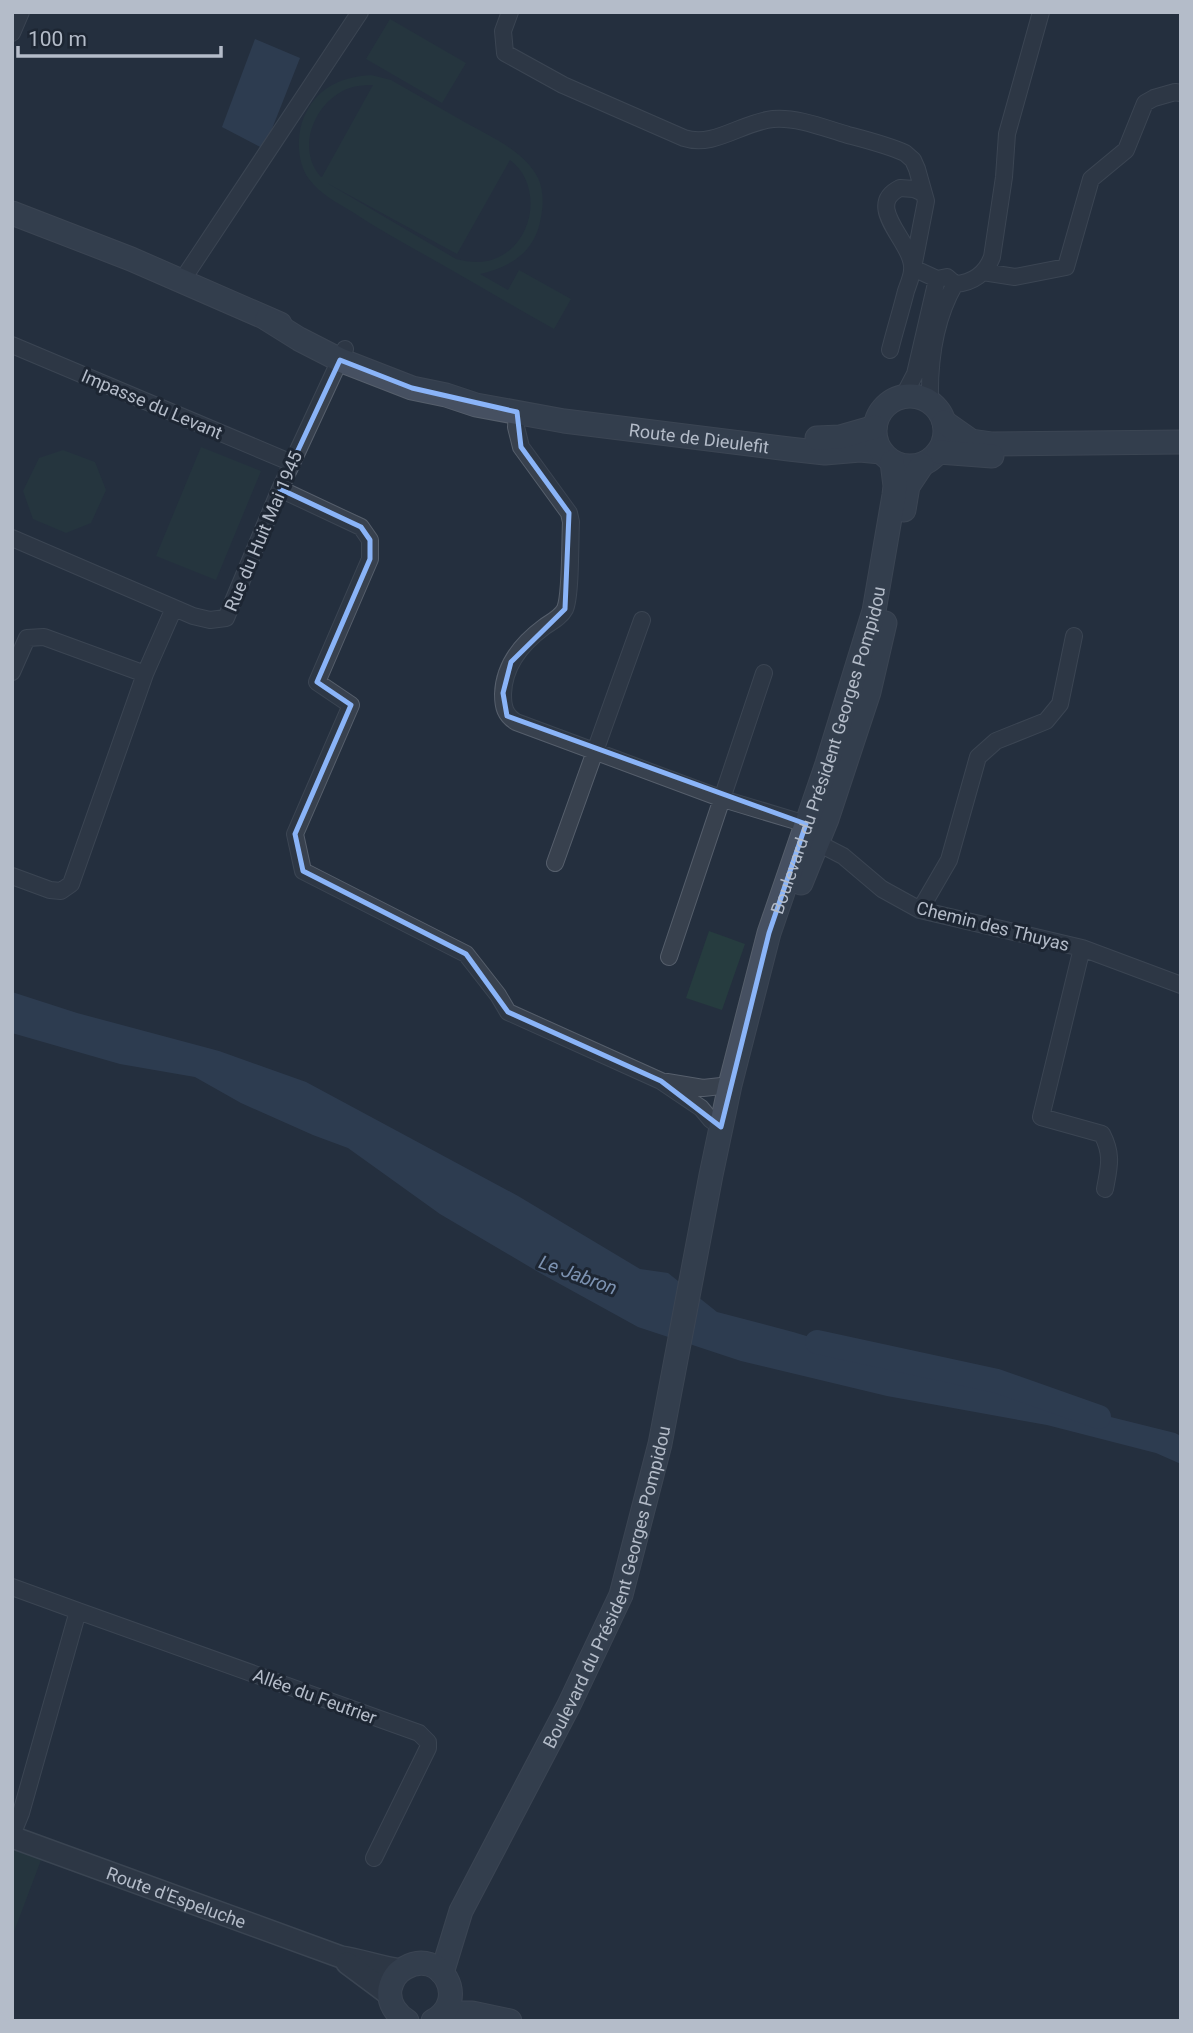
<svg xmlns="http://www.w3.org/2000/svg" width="1193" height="2033" font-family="Roboto,sans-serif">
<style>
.green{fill:#263c3f;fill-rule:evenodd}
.water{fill:#394c67}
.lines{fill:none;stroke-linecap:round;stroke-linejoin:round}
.river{stroke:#394c67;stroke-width:24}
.minor-casing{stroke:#565f6c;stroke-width:18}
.tertiary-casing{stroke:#565f6c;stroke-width:24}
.secondary-casing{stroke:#565f6c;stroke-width:25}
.minor{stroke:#38414e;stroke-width:16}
.tertiary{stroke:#38414e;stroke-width:21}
.secondary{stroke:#465061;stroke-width:23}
.marked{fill:none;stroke:#8ab4f8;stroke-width:5;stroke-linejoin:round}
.labels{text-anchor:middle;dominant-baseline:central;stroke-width:6;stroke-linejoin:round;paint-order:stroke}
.street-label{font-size:18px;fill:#b4bcc9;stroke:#1d2633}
.water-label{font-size:19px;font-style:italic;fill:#7c92b1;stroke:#1d2633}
</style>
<rect width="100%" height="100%" fill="#242f3e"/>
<path class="green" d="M 390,19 L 466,63 L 442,103 L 366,59 Z
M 371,75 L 391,80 C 414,93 438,107 461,120 C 487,135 524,150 538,178 C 545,193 543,211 539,226 C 531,255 507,268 480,274 L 508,290 L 519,270 L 571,299 L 554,329 C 511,305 468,279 425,255 C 400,241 375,227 351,211 C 336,202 320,194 309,179 C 296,162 296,131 306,113 C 319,86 343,77 371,75 ZM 373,85 L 322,177 L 321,177 C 297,151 312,108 341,92 C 350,86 362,85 373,85 ZM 510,160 C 544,185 534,245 494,259 C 481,264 469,262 456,259 L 327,183 L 457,254 Z
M 201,447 L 261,471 L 216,580 L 156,556 Z
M 63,450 L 95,462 L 106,490 L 91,523 L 66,533 L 33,519 L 23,491 L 39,458 Z
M 709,931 L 745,944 L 722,1010 L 686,998 Z
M 12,1849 L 41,1860 L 12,1937 Z"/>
<path class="water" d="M 255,39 L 300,58 L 264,149 L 222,127 Z
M 12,992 L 77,1013 L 219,1051 L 306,1082 L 518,1196 L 640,1269 L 668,1273 L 717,1312 L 793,1332 L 909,1367 L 1175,1433 L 1181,1436 L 1181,1464 L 1156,1453 L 1047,1425 L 887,1396 L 741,1361 L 638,1327 L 540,1273 L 440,1214 L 348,1148 L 313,1135 L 241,1103 L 195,1077 L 120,1064 L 12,1033 Z"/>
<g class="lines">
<path class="river" d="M 817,1342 L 997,1381 L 1099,1417"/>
<g class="minor-casing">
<path id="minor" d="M 510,12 L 503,31 L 505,53 L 563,85 L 684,138 C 714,148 742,122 773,119 C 798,117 824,128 848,135 C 867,140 887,145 905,153 L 913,160 L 917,169 L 926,201 L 913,268 L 937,279
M 12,33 L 21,12
M 983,272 L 1015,277 L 1066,267 L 1091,179 L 1126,150 L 1145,103 L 1154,98 L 1175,92 L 1181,93
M 937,279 L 947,277 L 955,284 C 973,283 986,273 992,257 L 1004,177 L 1007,134 L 1041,12
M 181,282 L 360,12
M 12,345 L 292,463
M 890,350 C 895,330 901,311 906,291 C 908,285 912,276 912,270 C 915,243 862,207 900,188 L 914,189 L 923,193
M 903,397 L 915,374 L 937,279
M 930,402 C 929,361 934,320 955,284
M 517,412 L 516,427 L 521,447 L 569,513 L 571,522 C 570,540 571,595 565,609 C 561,617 551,622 544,627 C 521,644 504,665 503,694 C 503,707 505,715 516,722 L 723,799 L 806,824
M 280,489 L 361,527 L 370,540 L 370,559 L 317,682 L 351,705 L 295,834 L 303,871 L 466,954 L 498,995 L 508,1012 L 661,1081 L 701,1108 L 711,1120 L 721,1127
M 12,538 L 193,616 L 210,620 L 226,618 L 280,489 L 345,349
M 12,672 L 27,638 L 44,637 L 145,674 L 71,884 L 61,891 L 50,890 L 12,876
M 145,674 L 174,608
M 810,839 L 843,856 L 882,889 L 920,910 L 1082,948 L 1181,985
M 555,863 L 642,620
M 920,910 L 949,860 L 978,757 L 996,741 L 1046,721 L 1060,704 L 1074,636
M 1082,948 L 1041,1117 L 1102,1134 C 1113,1155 1109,1167 1105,1189
M 669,957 L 764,673
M 667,1082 L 703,1088 L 730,1085
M 12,1587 L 78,1611 L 21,1813 L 12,1835
M 78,1611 L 419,1733 L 428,1742 L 428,1748 L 374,1858"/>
</g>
<g class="tertiary-casing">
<g id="tertiary">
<path id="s1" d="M 12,1837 L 341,1957 C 361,1960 380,1967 400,1970"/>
<path d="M 347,1963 L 390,1995"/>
</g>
</g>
<g class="secondary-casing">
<g id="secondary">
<path d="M 12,213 L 131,259 L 280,324"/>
<path id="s2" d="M 267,319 L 299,339 L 340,360 L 412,388 L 446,395 L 476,405 L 564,421 L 789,449 L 825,453 L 860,450 L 881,452"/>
<circle cx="910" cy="431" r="35"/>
<path d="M 944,422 L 971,441 L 992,444 L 1181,442"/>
<path d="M 817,438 L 840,437 L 875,427"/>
<path d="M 939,452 L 992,456"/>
<path d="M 904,510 L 908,486 L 922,465"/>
<path d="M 801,883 L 827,819 L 869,692 L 885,623"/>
<path id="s3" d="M 442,1973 L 461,1911 L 569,1705 L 621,1595 L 660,1444 L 711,1175 L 730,1085 L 769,933 L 827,764 L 874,611 L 894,495 L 895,486 L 892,462"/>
<path d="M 444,2013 L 472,2013 L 510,2021"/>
<path d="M 407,2021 C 396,2014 388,2003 390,1989 C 392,1980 397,1972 405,1968 C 440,1947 471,2000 433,2021"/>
</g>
</g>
<use href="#minor" class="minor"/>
<use href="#tertiary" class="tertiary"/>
<use href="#secondary" class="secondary"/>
</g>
<path d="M0 0H1193V2033H0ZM 340,360 L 412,388 L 517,412 L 521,447 L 569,513 L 565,609 L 511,662 L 503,693 L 507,716 L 806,824 L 769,933 L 721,1127 L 661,1081 L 508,1012 L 466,954 L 303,871 L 295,834 L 351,705 L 317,682 L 370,559 L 370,540 L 361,527 L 280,489 Z" fill="#242f3e" fill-opacity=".55" fill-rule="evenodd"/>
<path class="marked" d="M 340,360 L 412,388 L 517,412 L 521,447 L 569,513 L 565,609 L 511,662 L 503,693 L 507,716 L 806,824 L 769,933 L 721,1127 L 661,1081 L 508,1012 L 466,954 L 303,871 L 295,834 L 351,705 L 317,682 L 370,559 L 370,540 L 361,527 L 280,489 Z"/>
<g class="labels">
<g class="street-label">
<text transform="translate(152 404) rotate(23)">Impasse du Levant</text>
<text stroke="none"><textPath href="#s2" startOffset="453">Route de Dieulefit</textPath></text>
<text transform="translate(263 531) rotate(-67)">Rue du Huit Mai 1945</text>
<text stroke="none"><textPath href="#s3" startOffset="1290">Boulevard du Président Georges Pompidou</textPath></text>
<text transform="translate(993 926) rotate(14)">Chemin des Thuyas</text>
<text stroke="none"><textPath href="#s3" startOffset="422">Boulevard du Président Georges Pompidou</textPath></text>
<text transform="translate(315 1696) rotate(20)">Allée du Feutrier</text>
<text stroke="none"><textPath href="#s1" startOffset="175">Route d'Espeluche</textPath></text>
</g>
<g class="water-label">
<text transform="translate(578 1275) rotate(20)">Le Jabron</text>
</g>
</g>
<rect width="1193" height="2033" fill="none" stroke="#b4bcc9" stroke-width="28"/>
<path d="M18 46v10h203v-10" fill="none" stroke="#b4bcc9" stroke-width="3.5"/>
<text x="28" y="46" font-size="21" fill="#b4bcc9" stroke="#1d2633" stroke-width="5" paint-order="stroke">100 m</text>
</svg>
